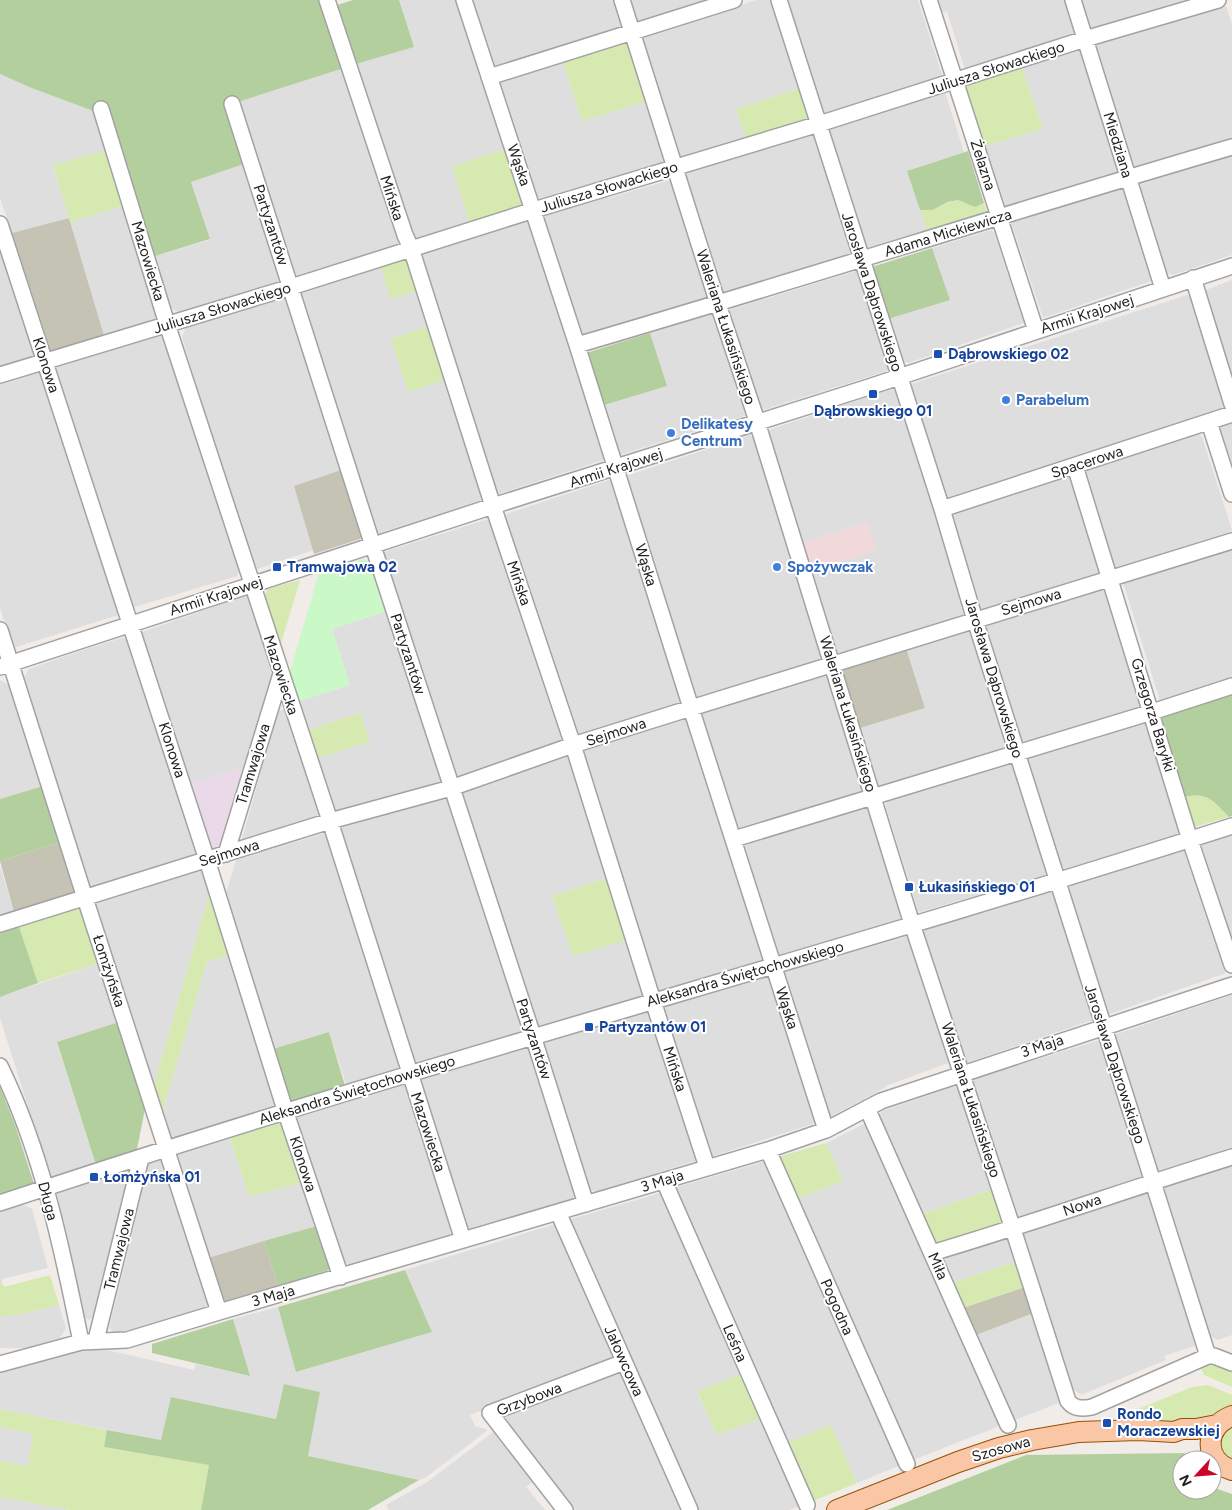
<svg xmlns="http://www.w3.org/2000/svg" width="1232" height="1510" font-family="Figtree,sans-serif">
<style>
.residential{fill:#dfdede}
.commercial{fill:#f1d8db}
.industrial{fill:#eadae9}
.construction{fill:#c5c3b3}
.grass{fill:#d5e9b0}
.forest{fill:#b4cf9e}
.park{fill:#cbf8c7}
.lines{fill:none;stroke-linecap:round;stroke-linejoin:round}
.minor-casing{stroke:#a2a2a2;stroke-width:18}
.major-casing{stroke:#995005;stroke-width:22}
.minor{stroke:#fff;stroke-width:15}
.major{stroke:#f9c7a5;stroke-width:20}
.transit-dot{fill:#1a4fb4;stroke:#fff;stroke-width:2}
.shop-dot{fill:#3f7fe0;stroke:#fff;stroke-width:2}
.labels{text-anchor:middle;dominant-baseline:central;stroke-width:4;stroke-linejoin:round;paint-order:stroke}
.street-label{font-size:15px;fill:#212121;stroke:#fff}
.transit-label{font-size:15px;font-weight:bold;fill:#164399;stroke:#fff;text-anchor:start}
.shop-label{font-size:15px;font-weight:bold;fill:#366cbe;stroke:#fff;text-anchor:start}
</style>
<rect width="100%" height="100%" fill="#f1ece8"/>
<path class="residential" d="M 399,0 L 456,0 L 506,149 L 470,225 L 416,241 L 412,239 L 356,64 L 413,47 Z
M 472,0 L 615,0 L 623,26 L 621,28 L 493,68 Z
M 629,0 L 706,0 L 703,1 L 703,4 L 637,24 Z
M 756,0 L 773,0 L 801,88 L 736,109 L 746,140 L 680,160 L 640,36 Z
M 788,0 L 918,0 L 943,78 L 824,115 Z
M 935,0 L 1065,0 L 1075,32 L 1074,35 L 965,70 L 947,11 L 940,13 Z
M 1081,0 L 1193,0 L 1091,30 Z
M 1226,6 L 1232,24 L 1232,140 L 1137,167 L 1133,165 L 1095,45 Z
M 1081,49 L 1120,172 L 1006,207 L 985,146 L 1043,129 L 1022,68 Z
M 563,62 L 582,121 L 647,101 L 667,164 L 537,204 L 497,82 Z
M 344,68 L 401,246 L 295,279 L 238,102 Z
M 0,74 L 29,87 L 96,112 L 108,150 L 53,166 L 69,218 L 12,233 L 0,198 Z
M 945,92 L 964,152 L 907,171 L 928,233 L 866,252 L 828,128 Z
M 814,133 L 854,256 L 724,297 L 684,173 Z
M 1232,155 L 1232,255 L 1173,275 L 1167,273 L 1140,188 L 1142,184 Z
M 244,164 L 283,282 L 181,313 L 170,308 L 155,256 L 210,240 L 191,182 Z
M 670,180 L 673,181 L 710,296 L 708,301 L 581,340 L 541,216 L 607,196 L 608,198 Z
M 1124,188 L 1154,280 L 1043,318 L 1011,222 Z
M 126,205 L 161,321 L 105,339 L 70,222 Z
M 528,221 L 607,459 L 496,495 L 418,255 Z
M 991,230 L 994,232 L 1024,323 L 908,363 L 901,359 L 888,319 L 949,300 L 932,248 Z
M 0,239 L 38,358 L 0,370 Z
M 381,266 L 418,291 L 429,326 L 391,339 L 447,379 L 485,499 L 376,534 L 300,292 Z
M 859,270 L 890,370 L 763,410 L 758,405 L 729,312 L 732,309 Z
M 1232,280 L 1232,385 L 1203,291 Z
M 287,295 L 341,470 L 294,486 L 314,550 L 254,570 L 198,398 L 200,397 L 182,337 L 186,327 Z
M 1187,295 L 1191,297 L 1226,411 L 949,501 L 945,498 L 909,388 L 911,384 Z
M 715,313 L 746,412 L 745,416 L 620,455 L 615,452 L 601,406 L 666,386 L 650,333 Z
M 166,334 L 239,572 L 237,576 L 135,607 L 131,605 L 56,367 Z
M 39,372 L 44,376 L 119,611 L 118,615 L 13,648 L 0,608 L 0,384 Z
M 892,389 L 896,392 L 967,613 L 965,616 L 842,654 L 837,652 L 812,570 L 875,551 L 867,523 L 803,543 L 769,433 L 771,429 Z
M 1232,423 L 1232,477 L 1217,432 L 1219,427 Z
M 1198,434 L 1202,437 L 1232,530 L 1230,534 L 1120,568 L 1115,571 L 1084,471 Z
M 750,435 L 753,438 L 821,655 L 820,662 L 694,701 L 623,480 L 626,476 Z
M 1071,476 L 1101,572 L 1099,576 L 981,612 L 949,515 Z
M 609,480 L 614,482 L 683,704 L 576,740 L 504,517 L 506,514 Z
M 491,518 L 564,744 L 458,779 L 454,777 L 381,553 Z
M 1232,548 L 1232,678 L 1160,701 L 1123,582 Z
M 1106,588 L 1143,707 L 1026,743 L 1022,740 L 985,624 Z
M 248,595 L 266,649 L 265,651 L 272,675 L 244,768 L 189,784 L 140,636 L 142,632 Z
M 387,611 L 443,783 L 335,813 L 317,758 L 369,742 L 360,713 L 305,731 L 296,702 L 350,685 L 332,629 Z
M 968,629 L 972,632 L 1007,745 L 1004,749 L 882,786 L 878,784 L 860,728 L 925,708 L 906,648 Z
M 125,637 L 128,639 L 198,857 L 90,889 L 24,678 L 29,669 L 74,653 Z
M 827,672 L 864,787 L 860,794 L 736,833 L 700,718 L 702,712 Z
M 0,680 L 10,685 L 43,786 L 0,799 Z
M 285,709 L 319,815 L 242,839 L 278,711 Z
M 686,719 L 691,721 L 767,961 L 712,978 L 657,992 L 580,752 Z
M 1148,721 L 1183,833 L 1065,869 L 1061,867 L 1026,758 Z
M 568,757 L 607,878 L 552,896 L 563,926 L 627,940 L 645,995 L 536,1028 L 460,792 Z
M 1013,761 L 1047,873 L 1045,875 L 921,912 L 918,911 L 886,807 L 886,803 L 889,799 Z
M 447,796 L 524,1035 L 419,1067 L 415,1064 L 337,829 Z
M 866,807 L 871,812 L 903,916 L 900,921 L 777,958 L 741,849 L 743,845 Z
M 325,833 L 400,1067 L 346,1084 L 329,1032 L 273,1049 L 225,897 L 236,860 Z
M 1232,834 L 1232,941 L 1201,844 Z
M 1188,849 L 1226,973 L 1107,1015 L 1067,886 Z
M 0,866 L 14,912 L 0,916 Z
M 202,868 L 210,891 L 155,1082 L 152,1083 L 95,902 Z
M 1052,890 L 1056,892 L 1071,942 L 1068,943 L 1093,1020 L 966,1063 L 922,929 Z
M 909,936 L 950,1060 L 948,1063 L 886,1086 L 886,1087 L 828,1118 L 780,973 Z
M 229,955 L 279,1109 L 171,1143 L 162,1113 L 207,962 Z
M 100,963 L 119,1022 L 57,1043 L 96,1165 L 51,1179 L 0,1018 L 0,997 Z
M 772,974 L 816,1123 L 710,1157 L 662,1006 Z
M 1232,995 L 1232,1151 L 1158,1175 L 1114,1035 Z
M 649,1010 L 698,1160 L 596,1192 L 587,1189 L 540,1043 Z
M 1100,1040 L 1144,1179 L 1017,1220 L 973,1082 L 974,1079 Z
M 527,1047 L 576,1198 L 469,1230 L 463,1227 L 418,1080 Z
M 405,1085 L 451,1231 L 450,1235 L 349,1265 L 343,1262 L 296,1118 Z
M 959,1085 L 993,1189 L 922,1214 L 879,1116 L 882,1111 Z
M 864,1124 L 869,1126 L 1000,1421 L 997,1427 L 913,1460 L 797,1199 L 843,1181 L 826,1143 Z
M 230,1138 L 249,1197 L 303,1182 L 317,1226 L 208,1258 L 175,1155 Z
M 163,1158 L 212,1307 L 115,1334 L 109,1328 L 134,1225 L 133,1222 L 149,1162 Z
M 766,1161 L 901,1465 L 857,1483 L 831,1426 L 787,1443 L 674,1188 Z
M 1232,1164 L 1232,1335 L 1218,1340 L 1208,1335 L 1161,1190 L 1163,1185 Z
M 127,1169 L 130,1173 L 95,1316 L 89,1320 L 83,1316 L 56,1190 Z
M 1150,1191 L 1195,1346 L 1164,1356 L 1166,1360 L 1081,1395 L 1070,1387 L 1022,1233 Z
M 660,1193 L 742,1374 L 697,1392 L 717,1435 L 762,1418 L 801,1506 L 789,1510 L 698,1510 L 570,1223 L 571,1219 Z
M 22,1204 L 32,1209 L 48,1268 L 2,1279 L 2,1283 L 0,1283 L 0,1212 Z
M 556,1224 L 616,1358 L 470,1415 L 475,1426 L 488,1430 L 425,1478 L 419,1480 L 307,1456 L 320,1392 L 284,1384 L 276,1419 L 171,1397 L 161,1440 L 0,1409 L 0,1373 L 94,1347 L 194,1370 L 196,1364 L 249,1376 L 233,1319 L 278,1307 L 297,1372 L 432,1332 L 405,1270 Z
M 1009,1237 L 1017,1261 L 952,1283 L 944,1262 L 946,1258 Z
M 59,1305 L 66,1328 L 60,1338 L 27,1348 L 0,1348 L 0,1317 L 18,1315 Z
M 1034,1313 L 1061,1402 L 1013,1421 L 976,1335 Z
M 619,1370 L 622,1372 L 684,1510 L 571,1510 L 499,1418 Z
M 0,1427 L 33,1434 L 28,1466 L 0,1461 Z
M 496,1430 L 537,1479 L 526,1487 L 545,1510 L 389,1510 L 386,1505 L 427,1482 Z
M 0,1497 L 50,1506 L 71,1510 L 0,1510 Z"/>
<path class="commercial" d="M 868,523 L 876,551 L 812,570 L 803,543 Z"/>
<path class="industrial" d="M 244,768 L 245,772 L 223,851 L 211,854 L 189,784 Z"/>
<path class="construction" d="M 69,218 L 105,339 L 52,355 L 12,233 Z
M 341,470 L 363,538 L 314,554 L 294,486 Z
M 906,648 L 925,708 L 860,728 L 841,668 Z
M 61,842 L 78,894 L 14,912 L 0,861 Z
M 264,1241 L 278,1286 L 222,1303 L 208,1258 Z
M 1025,1287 L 1034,1313 L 976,1335 L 963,1308 Z"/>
<path class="grass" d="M 628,41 L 647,101 L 582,121 L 562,59 Z
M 1022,68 L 1043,129 L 985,146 L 964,86 Z
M 801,88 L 811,119 L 746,140 L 736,109 Z
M 506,149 L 525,208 L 470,225 L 452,166 Z
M 108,150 L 126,205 L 70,222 L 53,165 Z
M 958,200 L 975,207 L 984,203 L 988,214 L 928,233 L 920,210 C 934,210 944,203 958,200 Z
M 407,258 L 418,291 L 390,299 L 381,266 Z
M 429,326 L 447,379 L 408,392 L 391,339 Z
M 300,580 L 279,650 L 263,599 L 268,589 Z
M 360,713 L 370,742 L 314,759 L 305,731 Z
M 1194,794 C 1210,796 1218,806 1229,817 L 1194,827 L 1184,797 Z
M 607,878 L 627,940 L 573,956 L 552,896 Z
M 210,891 L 229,955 L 207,962 L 162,1113 L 152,1083 L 155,1082 Z
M 81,905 L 100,963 L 38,983 L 18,924 Z
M 283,1121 L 303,1182 L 249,1197 L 230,1138 Z
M 826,1143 L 843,1181 L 797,1199 L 778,1157 Z
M 993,1189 L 1004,1222 L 1002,1225 L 939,1247 L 935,1244 L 922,1214 Z
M 1017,1261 L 1025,1287 L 963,1308 L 952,1283 Z
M 50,1275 L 59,1305 L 18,1315 L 0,1317 L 0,1283 L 2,1283 L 4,1287 Z
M 1213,1363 L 1232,1369 L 1232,1387 L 1204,1375 L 1201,1368 Z
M 742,1374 L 762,1418 L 717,1435 L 697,1391 Z
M 1208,1385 L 1232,1395 L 1232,1409 L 1206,1425 L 1139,1421 L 1139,1417 L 1130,1415 L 1131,1412 L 1192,1387 Z
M 0,1409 L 107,1430 L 104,1447 L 209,1465 L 201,1510 L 71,1510 L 0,1497 L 0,1461 L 28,1466 L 33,1434 L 0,1427 Z
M 1232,1423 L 1232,1463 L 1217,1444 L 1217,1438 Z
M 831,1425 L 857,1483 L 813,1501 L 787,1443 Z"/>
<path class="forest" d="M 0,0 L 321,0 L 344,68 L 238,102 L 244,164 L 191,182 L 210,239 L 155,256 L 136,199 L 96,112 L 29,87 L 0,74 Z
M 353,0 L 399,0 L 414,47 L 356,64 L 337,5 Z
M 968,151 L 984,203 L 975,207 L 958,200 L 948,202 L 932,210 L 920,210 L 907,171 Z
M 932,248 L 950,300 L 888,319 L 872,267 Z
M 650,333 L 667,386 L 601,406 L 586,353 Z
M 1232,694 L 1232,816 L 1229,817 C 1214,802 1207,791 1184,797 L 1160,716 Z
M 43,786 L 61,842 L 0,861 L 0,799 Z
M 18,924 L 38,983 L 0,997 L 0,930 Z
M 119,1022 L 145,1109 L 136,1154 L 96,1165 L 57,1042 Z
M 329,1032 L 346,1089 L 291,1105 L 273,1049 Z
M 0,1087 L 15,1125 L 35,1187 L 0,1198 Z
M 317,1226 L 332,1269 L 278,1286 L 264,1241 Z
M 405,1270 L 432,1332 L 296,1372 L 278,1307 Z
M 233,1319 L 250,1376 L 152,1353 L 152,1344 Z
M 284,1384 L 320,1392 L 308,1456 L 419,1480 L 368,1510 L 201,1510 L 209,1465 L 104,1447 L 107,1430 L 161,1440 L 171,1397 L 276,1419 Z
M 1184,1453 L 1190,1460 L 1182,1460 L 1182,1490 L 1212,1490 L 1212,1487 L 1232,1494 L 1232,1510 L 887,1510 L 1026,1455 Z"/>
<path class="park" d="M 363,559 L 373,564 L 387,611 L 332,629 L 350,685 L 296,702 L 288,678 L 319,573 Z"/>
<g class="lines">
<g class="minor-casing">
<path id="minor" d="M 327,0 L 405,235 L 411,248 L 491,500 L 573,745 L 653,1001 L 707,1167
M 464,0 L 577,345 L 691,708 L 826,1130
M 622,0 L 718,304 L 754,412 L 912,924 L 1013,1229 L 1068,1401 C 1074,1409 1082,1409 1092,1407 L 1208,1356 L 1214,1356 L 1232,1363
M 779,0 L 942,509 L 975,620 L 1208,1356
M 929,0 L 1036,331
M 1073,0 L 1163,289
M 489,77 L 734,0
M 232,104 L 373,546 L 533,1036 L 586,1204
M 101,109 L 167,324 L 330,821 L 463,1240
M 0,224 L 207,860 L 286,1113 L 341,1277
M 1193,278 L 1232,404
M 577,345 C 796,281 1013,211 1232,147
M 0,375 L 291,287 L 534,210 L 819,124 L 1085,39 L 1218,0
M 1209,422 L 1232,494
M 1075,466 L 1190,840 L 1232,965
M 942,509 L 1232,414
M 0,630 L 85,898 L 219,1312
M 0,667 L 493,506 L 869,387 L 1232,266
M 734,839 L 1152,712 L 1232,686
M 226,854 L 281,674
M 0,924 L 330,821 L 451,788 L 573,745 L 691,708 L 1232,541
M 0,1066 C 42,1152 62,1248 81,1342
M 867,1108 L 1008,1425
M 768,1150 L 907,1464
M 664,1181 L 807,1505
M 0,1203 C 407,1067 823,957 1232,826
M 558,1212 L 690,1510
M 932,1253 C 1033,1223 1132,1188 1232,1157
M 96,1340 L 141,1158
M 0,1364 L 81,1342 L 127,1340 L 219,1312 L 768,1150 L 826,1130 L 881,1101 L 1232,985
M 565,1510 L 490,1413 L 624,1362"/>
</g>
<g class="major-casing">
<path id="major" d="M 1232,1416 C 1204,1426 1203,1461 1232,1470
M 837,1510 L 958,1462 L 999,1448 L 1032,1440 L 1079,1432 L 1138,1430 L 1174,1432 L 1182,1429 L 1196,1429 L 1217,1425"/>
</g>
<use href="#minor" class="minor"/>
<use href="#major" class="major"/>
</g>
<g class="transit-dot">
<rect x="933" y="349" width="10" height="10" rx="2.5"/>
<rect x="868" y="389" width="10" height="10" rx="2.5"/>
<rect x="272" y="562" width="10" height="10" rx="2.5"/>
<rect x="904" y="882" width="10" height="10" rx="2.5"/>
<rect x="584" y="1022" width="10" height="10" rx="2.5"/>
<rect x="89" y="1172" width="10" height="10" rx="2.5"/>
<rect x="1102" y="1418" width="10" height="10" rx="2.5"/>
</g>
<g class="shop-dot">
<circle cx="1006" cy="400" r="5"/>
<circle cx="671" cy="433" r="5"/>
<circle cx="777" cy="567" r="5"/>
</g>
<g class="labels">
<g class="street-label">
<text transform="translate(996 68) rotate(-18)">Juliusza Słowackiego</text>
<text transform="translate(1118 145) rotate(73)">Miedziana</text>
<text transform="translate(519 165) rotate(71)">Wąska</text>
<text transform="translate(983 165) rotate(72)">Żelazna</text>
<text transform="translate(609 187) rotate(-17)">Juliusza Słowackiego</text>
<text transform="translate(392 198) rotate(72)">Mińska</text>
<text transform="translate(271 225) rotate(72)">Partyzantów</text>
<text transform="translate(948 233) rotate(-17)">Adama Mickiewicza</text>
<text transform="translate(148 261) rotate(73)">Mazowiecka</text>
<text transform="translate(872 292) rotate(72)">Jarosława Dąbrowskiego</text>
<text transform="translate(222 308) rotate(-17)">Juliusza Słowackiego</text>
<text transform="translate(1087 314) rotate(-18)">Armii Krajowej</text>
<text transform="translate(726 327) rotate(72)">Waleriana Łukasińskiego</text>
<text transform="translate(46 365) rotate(72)">Klonowa</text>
<text transform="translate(1087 462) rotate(-18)">Spacerowa</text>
<text transform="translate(616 468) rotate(-18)">Armii Krajowej</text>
<text transform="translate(646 565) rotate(73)">Wąska</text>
<text transform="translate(519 583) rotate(71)">Mińska</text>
<text transform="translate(216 596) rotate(-18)">Armii Krajowej</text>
<text transform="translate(1031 602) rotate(-17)">Sejmowa</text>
<text transform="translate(408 654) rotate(72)">Partyzantów</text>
<text transform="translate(281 675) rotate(72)">Mazowiecka</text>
<text transform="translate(994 678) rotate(73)">Jarosława Dąbrowskiego</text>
<text transform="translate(848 714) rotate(73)">Waleriana Łukasińskiego</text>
<text transform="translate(1153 715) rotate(73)">Grzegorza Baryłki</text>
<text transform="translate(616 732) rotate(-18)">Sejmowa</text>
<text transform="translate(172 750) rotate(72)">Klonowa</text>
<text transform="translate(253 764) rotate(-73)">Tramwajowa</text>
<text transform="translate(229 853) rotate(-17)">Sejmowa</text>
<text transform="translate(109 971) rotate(72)">Łomżyńska</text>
<text transform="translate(745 974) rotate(-16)">Aleksandra Świętochowskiego</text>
<text transform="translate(787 1008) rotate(72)">Wąska</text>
<text transform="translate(534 1039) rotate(72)">Partyzantów</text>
<text transform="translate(1042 1046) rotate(-18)">3 Maja</text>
<text transform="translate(1115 1064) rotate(72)">Jarosława Dąbrowskiego</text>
<text transform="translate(675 1069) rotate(72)">Mińska</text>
<text transform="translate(357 1090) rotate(-17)">Aleksandra Świętochowskiego</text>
<text transform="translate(971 1100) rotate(72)">Waleriana Łukasińskiego</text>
<text transform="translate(428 1132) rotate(72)">Mazowiecka</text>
<text transform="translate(303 1164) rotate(72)">Klonowa</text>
<text transform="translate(662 1181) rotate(-17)">3 Maja</text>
<text transform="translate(48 1201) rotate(75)">Długa</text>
<text transform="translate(1082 1205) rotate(-19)">Nowa</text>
<text transform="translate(119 1249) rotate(-76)">Tramwajowa</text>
<text transform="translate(938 1266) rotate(66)">Miła</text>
<text transform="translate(273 1296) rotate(-16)">3 Maja</text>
<text transform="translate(837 1307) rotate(66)">Pogodna</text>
<text transform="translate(735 1343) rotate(66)">Leśna</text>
<text transform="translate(624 1361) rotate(66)">Jałowcowa</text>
<text transform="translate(529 1399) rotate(-21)">Grzybowa</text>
<text transform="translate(1001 1449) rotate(-16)">Szosowa</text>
</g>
<g class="transit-label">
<text x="948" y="354">Dąbrowskiego 02</text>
<text x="873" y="411" text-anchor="middle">Dąbrowskiego 01</text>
<text x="287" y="567">Tramwajowa 02</text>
<text x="919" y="887">Łukasińskiego 01</text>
<text x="599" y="1027">Partyzantów 01</text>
<text x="104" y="1177">Łomżyńska 01</text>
<text x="1117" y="1414">Rondo<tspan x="1117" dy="17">Moraczewskiej</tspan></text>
</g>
<g class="shop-label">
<text x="1016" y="400">Parabelum</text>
<text x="681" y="424">Delikatesy<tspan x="681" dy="17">Centrum</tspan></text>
<text x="787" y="567">Spożywczak</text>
</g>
</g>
<g transform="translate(1197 1475) rotate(244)"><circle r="24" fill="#ffffff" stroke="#a6a6a6"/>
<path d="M0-4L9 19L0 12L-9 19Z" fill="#cb0626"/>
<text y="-8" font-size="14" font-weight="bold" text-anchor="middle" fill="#212121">N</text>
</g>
</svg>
